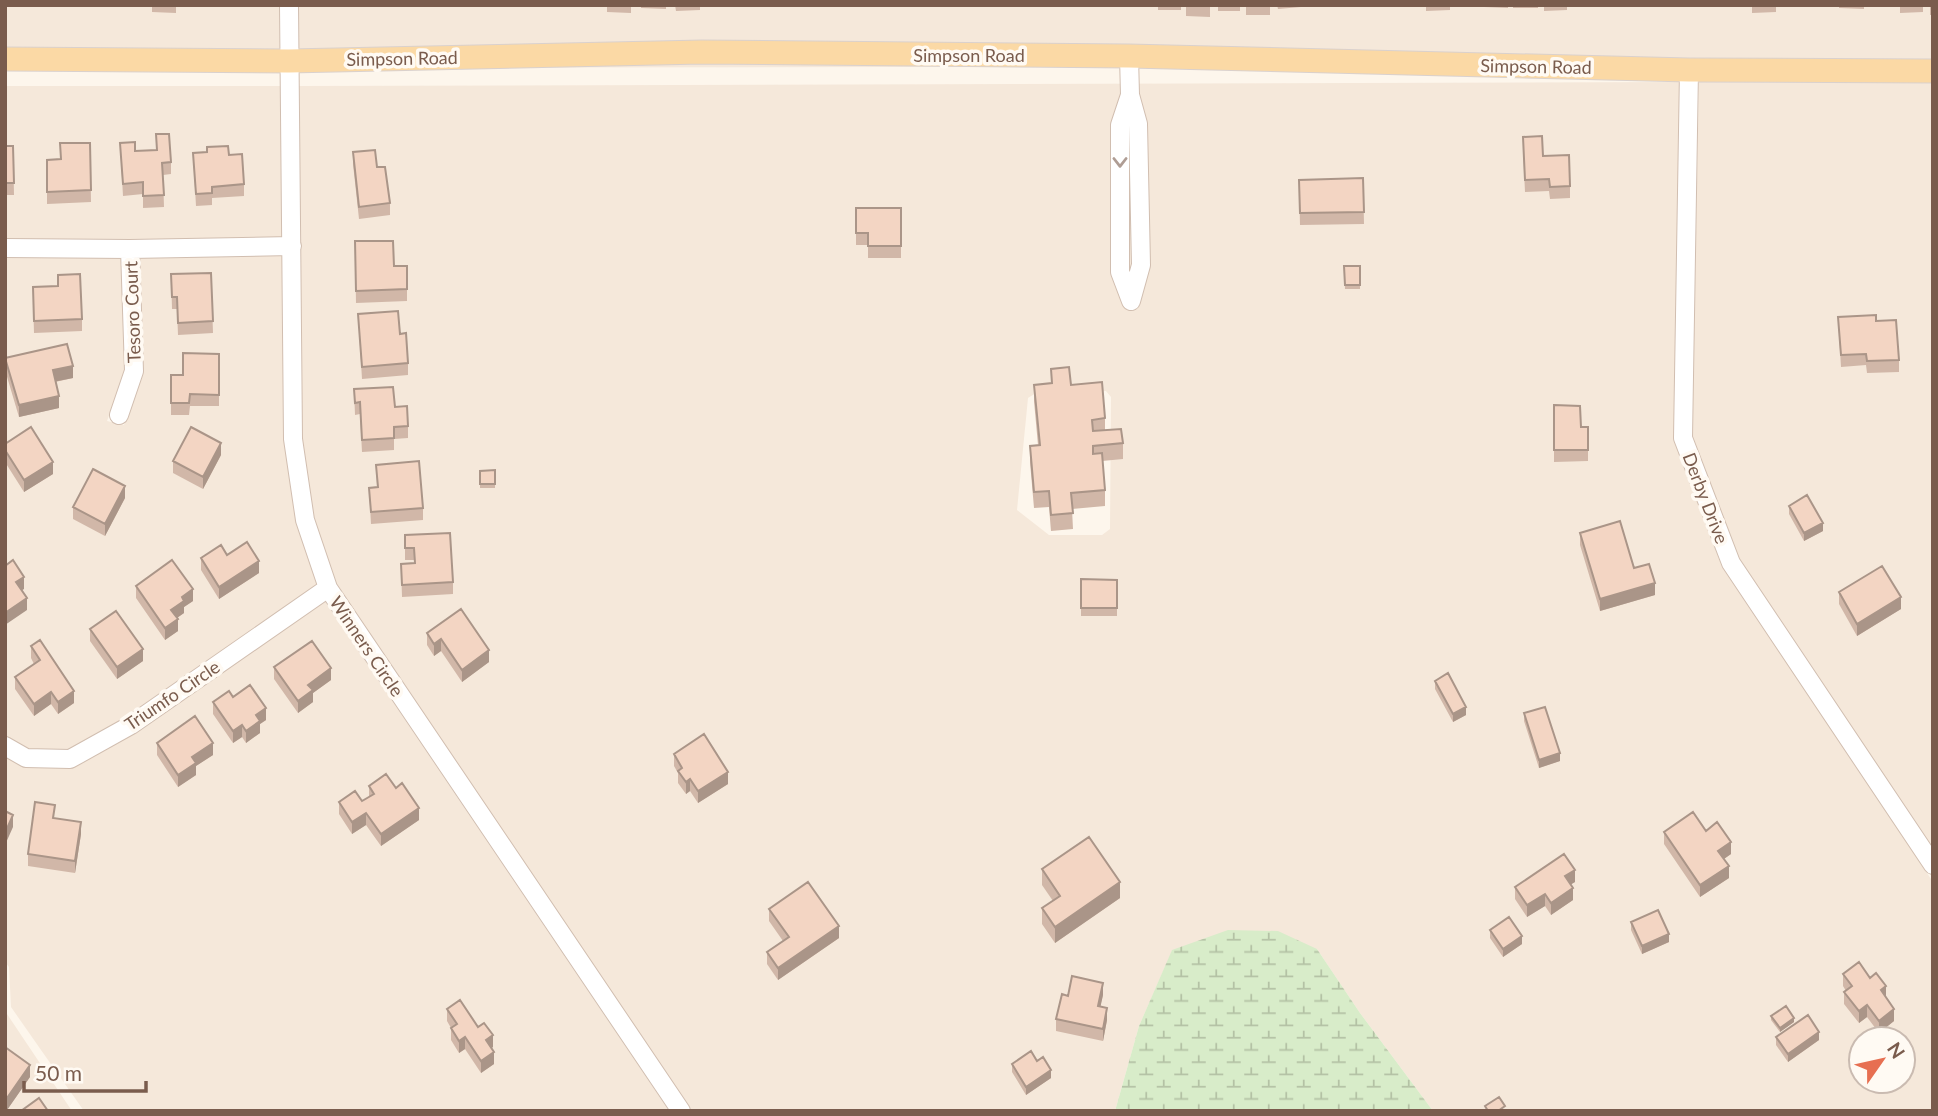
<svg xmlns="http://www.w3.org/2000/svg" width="1938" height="1116" font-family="Lato,sans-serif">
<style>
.residential{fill:#f5e8da;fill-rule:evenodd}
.wetland{fill:url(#wetland-marsh)}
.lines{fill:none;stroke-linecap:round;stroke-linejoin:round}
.minor-casing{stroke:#d1beb0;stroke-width:20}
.major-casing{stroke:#dad1cd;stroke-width:25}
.minor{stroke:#fff;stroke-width:18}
.major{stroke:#fbd9a5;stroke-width:23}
.wall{fill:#d1b7a8}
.shaded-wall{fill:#aa9588}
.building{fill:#f3d5c3;stroke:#aa9588;stroke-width:2}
.oneway{stroke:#af9d94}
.labels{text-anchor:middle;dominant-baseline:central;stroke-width:7;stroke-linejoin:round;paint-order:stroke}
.street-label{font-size:18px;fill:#7a5c4d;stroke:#fffaf3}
</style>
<defs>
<pattern id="wetland-marsh" width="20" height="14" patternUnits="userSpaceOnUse" patternTransform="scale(1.75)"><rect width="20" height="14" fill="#d8ecc9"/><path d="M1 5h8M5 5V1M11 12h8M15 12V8" fill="none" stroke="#b4c2a5"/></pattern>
</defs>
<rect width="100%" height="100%" fill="#fdf6ec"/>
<path class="residential" d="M 5,5 L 279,5 L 280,68 L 5,69 Z
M 298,5 L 1933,5 L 1933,65 L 298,68 Z
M 1681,82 L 1674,438 L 1722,567 L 1933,882 L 1933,1111 L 1433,1111 L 1360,1013 L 1317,949 L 1172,951 L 1139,1026 L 1115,1111 L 692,1111 L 336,584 L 314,518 L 302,437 L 298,86 ZM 1106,391 L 1111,397 L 1110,529 L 1102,535 L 1049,535 L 1017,510 L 1028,398 L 1036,393 ZM 1861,1039 L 1903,1039 L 1903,1081 L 1861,1081 Z
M 1699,82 L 1933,82 L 1933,848 L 1739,558 L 1692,435 Z
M 5,86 L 280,86 L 283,237 L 139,240 L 5,239 Z
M 283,255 L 284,441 L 296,522 L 317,585 L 126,719 L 68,750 L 29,750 L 5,735 L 5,257 L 121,258 L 125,371 L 107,421 L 124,425 L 143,370 L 139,257 Z
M 324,600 L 669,1111 L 84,1111 L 41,1050 L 11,1007 L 9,967 L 5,962 L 5,757 L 25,767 L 74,766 L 135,733 Z
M 5,1011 L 72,1111 L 5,1111 Z"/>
<path class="wetland" d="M 1228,930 L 1278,931 L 1317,949 L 1360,1013 L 1433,1111 L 1115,1111 L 1139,1026 L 1172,950 Z"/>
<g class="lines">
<g class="minor-casing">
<path id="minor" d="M 289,5 L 293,439 L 305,520 L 328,588 L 681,1111
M 1129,56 L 1130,95 L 1138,124 L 1141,265 L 1131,301
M 1689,70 L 1683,438 L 1731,563 L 1933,865
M 1130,95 L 1120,125 L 1120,272 L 1131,301
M 5,248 L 130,249 L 292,246
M 119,415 L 134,371 L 130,249
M 5,746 L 26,758 L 70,759 L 131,725 L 328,588"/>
</g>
<g class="major-casing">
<path id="major" d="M 5,59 L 289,61 L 702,52 L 1129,56 L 1689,70 L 1933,71"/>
</g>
<use href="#minor" class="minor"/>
<use href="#major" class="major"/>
</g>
<path class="wall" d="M 152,5 L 176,5 L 176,13 L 152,12 Z
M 607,5 L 631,5 L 631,13 L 607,12 Z
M 641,5 L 666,5 L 666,9 L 641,8 Z
M 675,5 L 700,5 L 700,10 L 676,11 Z
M 1158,5 L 1181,5 L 1181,10 L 1158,10 Z
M 1186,5 L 1210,5 L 1210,17 L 1186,16 Z
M 1218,5 L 1240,5 L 1240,11 L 1218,11 Z
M 1246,5 L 1270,5 L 1270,15 L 1246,15 Z
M 1277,5 L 1301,5 L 1301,7 L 1278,9 Z
M 1426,5 L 1450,5 L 1450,10 L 1426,11 Z
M 1455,5 L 1477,5 L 1477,7 L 1455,7 Z
M 1484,5 L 1508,5 L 1508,8 L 1484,7 Z
M 1513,5 L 1538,5 L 1538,8 L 1513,8 Z
M 1544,5 L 1567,5 L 1567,10 L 1544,11 Z
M 1752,5 L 1776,5 L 1776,12 L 1752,13 Z
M 1839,5 L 1864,5 L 1864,9 L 1839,8 Z
M 1900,5 L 1923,5 L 1923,12 L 1900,13 Z
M 1930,5 L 1933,5 L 1933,15 L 1930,15 Z
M 156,134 L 171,162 L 171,174 L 163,175 L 164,207 L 143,208 L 143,194 L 123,196 L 120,143 L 135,151 L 156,150 Z
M 90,143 L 91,202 L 47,204 L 47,160 L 61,159 Z
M 5,146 L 13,146 L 14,195 L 5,195 Z
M 1523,149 L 1543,156 L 1570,186 L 1570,198 L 1550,199 L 1549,191 L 1525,192 Z
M 353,152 L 377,167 L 390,203 L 390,215 L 359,219 L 353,164 Z
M 193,153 L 229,155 L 244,184 L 244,196 L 212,198 L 212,205 L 196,206 Z
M 1363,178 L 1364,224 L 1300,225 L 1299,180 Z
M 856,208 L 901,208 L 901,258 L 868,258 L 868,245 L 856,245 Z
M 355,241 L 394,266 L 407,266 L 407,301 L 356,303 Z
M 1344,266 L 1360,266 L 1360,289 L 1345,289 Z
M 211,273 L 213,333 L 178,335 L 177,309 L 172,309 L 171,274 Z
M 33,299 L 82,319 L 82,331 L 34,333 Z
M 358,314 L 400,334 L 408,363 L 408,375 L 362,379 Z
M 1838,317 L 1876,321 L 1899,360 L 1899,372 L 1867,373 L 1866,365 L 1841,367 Z
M 219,354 L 219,406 L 190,406 L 189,415 L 171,415 L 171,375 L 183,375 Z
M 5,358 L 73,378 L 55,382 L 59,408 L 19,417 L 5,370 Z
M 1051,369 L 1071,385 L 1105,418 L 1105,430 L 1123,443 L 1123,459 L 1102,461 L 1105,490 L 1105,506 L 1072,509 L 1073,529 L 1051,531 L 1049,507 L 1034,508 L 1030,462 L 1030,446 L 1038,445 L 1034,401 L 1034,385 L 1051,383 Z
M 354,389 L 395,407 L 408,426 L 408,438 L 394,439 L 394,450 L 362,452 L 360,414 L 355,415 Z
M 1554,405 L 1581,427 L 1588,427 L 1588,461 L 1554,462 Z
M 5,444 L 53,474 L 24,492 L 5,462 Z
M 221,455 L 203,489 L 173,473 L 173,461 Z
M 376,465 L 423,508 L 423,520 L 371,524 L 369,488 L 377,487 Z
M 495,470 L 495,488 L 480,488 L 480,471 Z
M 125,498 L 105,536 L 73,519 L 73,507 Z
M 1789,506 L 1823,531 L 1804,541 L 1789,514 Z
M 1580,533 L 1634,568 L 1655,595 L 1600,611 L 1580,545 Z
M 405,535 L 453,582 L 453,594 L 402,597 L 401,564 L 414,563 L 414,560 L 405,560 Z
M 227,555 L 259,573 L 219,599 L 201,570 L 201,558 Z
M 1081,579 L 1117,580 L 1117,616 L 1081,616 Z
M 136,586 L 193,601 L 184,607 L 184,613 L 177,618 L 178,631 L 165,640 L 136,598 Z
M 1839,592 L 1901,609 L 1857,636 L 1839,604 Z
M 90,629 L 143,661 L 117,679 L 90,641 Z
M 427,633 L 489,662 L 462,682 L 441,651 L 434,656 L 427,645 Z
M 31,646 L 74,703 L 58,714 L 51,704 L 34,716 L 15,689 L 15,677 L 34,664 L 31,658 Z
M 274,667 L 331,680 L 313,693 L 313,702 L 298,713 L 274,679 Z
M 1435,681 L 1466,715 L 1453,722 L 1435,689 Z
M 233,697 L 266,720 L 260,724 L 260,733 L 246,743 L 242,737 L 233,743 L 213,714 L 213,702 Z
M 1524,713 L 1560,761 L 1539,768 L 1524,721 Z
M 157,743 L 213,755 L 196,766 L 196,775 L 178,787 L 157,755 Z
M 674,754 L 728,784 L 698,803 L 690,791 L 686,794 L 678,783 L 678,773 L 674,766 Z
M 369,786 L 419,820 L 381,846 L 366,825 L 352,834 L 339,814 L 339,802 L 362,801 L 369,797 Z
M 1706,831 L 1731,854 L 1724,859 L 1729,878 L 1700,897 L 1664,844 L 1664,832 Z
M 81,834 L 75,873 L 28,866 L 28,854 Z
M 1042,869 L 1120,898 L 1055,943 L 1042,924 L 1042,908 L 1053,901 L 1042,885 Z
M 1575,882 L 1571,884 L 1573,900 L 1551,915 L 1545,906 L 1527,917 L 1515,899 L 1515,887 Z
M 769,909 L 839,938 L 778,980 L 767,964 L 767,952 L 783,941 L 769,921 Z
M 1631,922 L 1669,942 L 1642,954 L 1631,930 Z
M 1490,930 L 1522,944 L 1503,957 L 1490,938 Z
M 1843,974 L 1886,998 L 1894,1021 L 1879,1033 L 1867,1017 L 1859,1023 L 1844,1004 L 1844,992 L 1846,991 L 1843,986 Z
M 1103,995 L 1100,1007 L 1107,1020 L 1103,1041 L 1056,1031 L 1056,1019 Z
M 447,1009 L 478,1027 L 493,1047 L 491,1048 L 494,1064 L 481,1073 L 465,1049 L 459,1053 L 451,1040 L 451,1028 L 447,1021 Z
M 1771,1016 L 1794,1022 L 1780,1032 L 1771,1020 Z
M 1776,1037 L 1819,1040 L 1788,1062 L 1776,1045 Z
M 5,1047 L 30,1077 L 7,1110 L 5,1109 Z
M 1012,1064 L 1051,1078 L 1026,1095 L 1012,1072 Z"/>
<path class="shaded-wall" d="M 73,366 L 73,378 L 53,382 L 53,370 Z
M 59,396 L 59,408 L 19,417 L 19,405 Z
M 221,443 L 221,455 L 203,489 L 203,477 Z
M 53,462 L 53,474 L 24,492 L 24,480 Z
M 125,486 L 125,498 L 105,536 L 105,524 Z
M 1823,523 L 1823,531 L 1804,541 L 1804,533 Z
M 259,561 L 259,573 L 219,599 L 219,587 Z
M 24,577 L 24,589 L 16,594 L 16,582 Z
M 1655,583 L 1655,595 L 1600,611 L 1600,599 Z
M 193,589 L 193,601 L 184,607 L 184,613 L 171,622 L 171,610 L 182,597 Z
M 1901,597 L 1901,609 L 1857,636 L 1857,624 Z
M 27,598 L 27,610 L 5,625 L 5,613 Z
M 178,619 L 178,631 L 165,640 L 165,628 Z
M 441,639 L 441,651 L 434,656 L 434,644 Z
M 143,649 L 143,661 L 117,679 L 117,667 Z
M 489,650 L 489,662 L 462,682 L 462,670 Z
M 331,668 L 331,680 L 313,693 L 313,702 L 298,713 L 298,701 L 308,685 Z
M 74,691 L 74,703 L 58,714 L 58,702 Z
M 51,692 L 51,704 L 34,716 L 34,704 Z
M 1466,707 L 1466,715 L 1453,722 L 1453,714 Z
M 266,708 L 266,720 L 260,724 L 260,733 L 246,743 L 246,731 L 256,715 Z
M 242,725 L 242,737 L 233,743 L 233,731 Z
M 213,743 L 213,755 L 196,766 L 196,775 L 178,787 L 178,775 L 192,757 Z
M 1560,753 L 1560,761 L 1539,768 L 1539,760 Z
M 728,772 L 728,784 L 698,803 L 698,791 Z
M 690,779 L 690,791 L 686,794 L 686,782 Z
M 419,808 L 419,820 L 381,846 L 381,834 Z
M 366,813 L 366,825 L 352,834 L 352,822 Z
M 13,815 L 13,827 L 5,845 L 5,833 Z
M 81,822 L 81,834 L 75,873 L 75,861 Z
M 1731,842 L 1731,854 L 1718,863 L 1718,851 Z
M 1729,866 L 1729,878 L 1700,897 L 1700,885 Z
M 1575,870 L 1575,882 L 1565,888 L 1565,876 Z
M 1120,882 L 1120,898 L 1055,943 L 1055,927 Z
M 1573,888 L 1573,900 L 1551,915 L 1551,903 Z
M 1545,894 L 1545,906 L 1527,917 L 1527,905 Z
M 839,926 L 839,938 L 778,980 L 778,968 Z
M 1669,934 L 1669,942 L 1642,954 L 1642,946 Z
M 1522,936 L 1522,944 L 1503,957 L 1503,949 Z
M 1103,983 L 1103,995 L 1098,1018 L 1098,1006 Z
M 1886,986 L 1886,998 L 1881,990 Z
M 1867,1005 L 1867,1017 L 1859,1023 L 1859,1011 Z
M 1107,1008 L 1107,1020 L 1103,1041 L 1103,1029 Z
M 1894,1009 L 1894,1021 L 1879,1033 L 1879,1021 Z
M 1794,1018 L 1794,1022 L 1780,1032 L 1780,1028 Z
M 1819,1032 L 1819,1040 L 1788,1062 L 1788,1054 Z
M 493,1035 L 493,1047 L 486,1052 L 486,1040 Z
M 465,1037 L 465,1049 L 459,1053 L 459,1041 Z
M 494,1052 L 494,1064 L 481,1073 L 481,1061 Z
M 30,1065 L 30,1077 L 7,1110 L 7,1098 Z
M 1051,1070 L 1051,1078 L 1026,1095 L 1026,1087 Z"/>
<path class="building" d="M 156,134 L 169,134 L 171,162 L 162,163 L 164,195 L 143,196 L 143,182 L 123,184 L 120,143 L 135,142 L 135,151 L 157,150 Z
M 1542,136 L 1543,156 L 1569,155 L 1570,186 L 1550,187 L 1549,179 L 1525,180 L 1523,137 Z
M 60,143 L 90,143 L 91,190 L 47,192 L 47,160 L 61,159 Z
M 5,146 L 13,146 L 14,183 L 5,183 Z
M 228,146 L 229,155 L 242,154 L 244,184 L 212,187 L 212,193 L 196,194 L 193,153 L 207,152 L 207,147 Z
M 375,150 L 377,167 L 385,167 L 390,203 L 359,207 L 353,152 Z
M 1363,178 L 1364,212 L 1300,213 L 1299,180 Z
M 856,208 L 901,208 L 901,246 L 868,246 L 868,233 L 856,233 Z
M 355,241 L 393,241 L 394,266 L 407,266 L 407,289 L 356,291 Z
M 1344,266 L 1360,266 L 1360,285 L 1345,285 Z
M 211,273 L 213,321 L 178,323 L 177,297 L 172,297 L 171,274 Z
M 80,274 L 82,319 L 34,321 L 33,287 L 58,286 L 58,275 Z
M 398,311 L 400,334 L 406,333 L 408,363 L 362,367 L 358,314 Z
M 1876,315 L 1876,321 L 1896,320 L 1899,360 L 1867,361 L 1866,354 L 1841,355 L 1838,317 Z
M 67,344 L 73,366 L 53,370 L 59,396 L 19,405 L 5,358 Z
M 183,353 L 219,354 L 219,395 L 190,394 L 189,403 L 171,403 L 171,375 L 183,375 Z
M 1069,367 L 1071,385 L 1102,382 L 1105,418 L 1092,420 L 1093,431 L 1121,429 L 1123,443 L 1093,446 L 1093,454 L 1102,453 L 1105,490 L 1071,493 L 1073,513 L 1051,515 L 1049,491 L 1034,492 L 1030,446 L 1040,445 L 1034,385 L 1052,383 L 1051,369 Z
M 393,387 L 395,407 L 407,406 L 408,426 L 394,427 L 394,438 L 362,440 L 360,402 L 355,403 L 354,389 Z
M 1554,405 L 1580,406 L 1581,427 L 1588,427 L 1588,450 L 1554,450 Z
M 31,427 L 53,462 L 24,480 L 5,450 L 5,444 Z
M 191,427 L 221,443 L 203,477 L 173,461 Z
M 419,461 L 423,508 L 371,512 L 369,488 L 378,487 L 376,465 Z
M 93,469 L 125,486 L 105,524 L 73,507 Z
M 495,470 L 495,484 L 480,484 L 480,471 Z
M 1807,495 L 1823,523 L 1804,533 L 1789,506 Z
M 1620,521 L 1634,568 L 1649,564 L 1655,583 L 1600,599 L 1580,533 Z
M 450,533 L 453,582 L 402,585 L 401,564 L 415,563 L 414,548 L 405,548 L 405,535 Z
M 247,542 L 259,561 L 219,587 L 201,558 L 221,545 L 227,555 Z
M 13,560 L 24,577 L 16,582 L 27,598 L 5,613 L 5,566 Z
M 172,560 L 193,589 L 182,597 L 184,601 L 171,610 L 178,619 L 165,628 L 136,586 Z
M 1882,566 L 1901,597 L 1857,624 L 1839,592 Z
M 1081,579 L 1117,580 L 1117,608 L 1081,608 Z
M 461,609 L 489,650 L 462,670 L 441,639 L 434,644 L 427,633 Z
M 116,611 L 143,649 L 117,667 L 90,629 Z
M 40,640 L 74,691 L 58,702 L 51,692 L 34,704 L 15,677 L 40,660 L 31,646 Z
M 312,641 L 331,668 L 308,685 L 313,690 L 298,701 L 274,667 Z
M 1448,673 L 1466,707 L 1453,714 L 1435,681 Z
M 250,685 L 266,708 L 256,715 L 260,721 L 246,731 L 242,725 L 233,731 L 213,702 L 229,691 L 233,697 Z
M 1545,707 L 1560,753 L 1539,760 L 1524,713 Z
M 195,716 L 213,743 L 192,757 L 196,763 L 178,775 L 157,743 Z
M 704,734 L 728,772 L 698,791 L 690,779 L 686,782 L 678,771 L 682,768 L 674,754 Z
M 386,774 L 396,788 L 402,783 L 419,808 L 381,834 L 366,813 L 352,822 L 339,802 L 355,791 L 362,801 L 374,794 L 369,786 Z
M 35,802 L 55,805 L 53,818 L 81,822 L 75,861 L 28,854 Z
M 5,811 L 13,815 L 5,833 Z
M 1693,812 L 1706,831 L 1717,822 L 1731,842 L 1718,851 L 1729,866 L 1700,885 L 1664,832 Z
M 1089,837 L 1120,882 L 1055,927 L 1042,908 L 1060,896 L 1042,869 Z
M 1564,854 L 1575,870 L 1565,876 L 1573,888 L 1551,903 L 1545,894 L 1527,905 L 1515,887 Z
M 808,882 L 839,926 L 778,968 L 767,952 L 789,937 L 769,909 Z
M 1658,910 L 1669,934 L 1642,946 L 1631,922 Z
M 1509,917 L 1522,936 L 1503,949 L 1490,930 Z
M 1859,962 L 1870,978 L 1876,973 L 1886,986 L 1881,990 L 1894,1009 L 1879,1021 L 1867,1005 L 1859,1011 L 1844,992 L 1852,986 L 1843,974 Z
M 1072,976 L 1103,983 L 1098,1006 L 1107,1008 L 1103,1029 L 1056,1019 L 1062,994 L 1068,996 Z
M 460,1000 L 478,1027 L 484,1023 L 493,1035 L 486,1040 L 494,1052 L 481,1061 L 465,1037 L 459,1041 L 451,1028 L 457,1024 L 447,1009 Z
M 1786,1006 L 1794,1018 L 1780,1028 L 1771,1016 Z
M 1808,1015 L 1819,1032 L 1788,1054 L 1776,1037 Z
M 5,1047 L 30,1065 L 7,1098 L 5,1097 Z
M 1031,1051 L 1037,1061 L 1043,1057 L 1051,1070 L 1026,1087 L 1012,1064 Z
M 1499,1097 L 1505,1106 L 1498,1111 L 1488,1111 L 1485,1106 Z
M 39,1098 L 48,1111 L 21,1111 Z"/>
<defs><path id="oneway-chevron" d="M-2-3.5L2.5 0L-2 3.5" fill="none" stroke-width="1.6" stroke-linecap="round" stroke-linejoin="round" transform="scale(1.75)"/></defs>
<use class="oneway" href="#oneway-chevron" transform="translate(1120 162) rotate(90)"/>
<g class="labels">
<g class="street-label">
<text x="969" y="55">Simpson Road</text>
<text transform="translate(402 58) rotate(-1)">Simpson Road</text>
<text transform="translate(1536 66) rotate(1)">Simpson Road</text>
<text transform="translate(132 312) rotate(-92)">Tesoro Court</text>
<text transform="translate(1706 498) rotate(69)">Derby Drive</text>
<text transform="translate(367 646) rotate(56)">Winners Circle</text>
<text transform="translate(172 695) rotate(-34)">Triumfo Circle</text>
</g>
</g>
<rect width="1938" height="1116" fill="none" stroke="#7a5c4d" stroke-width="14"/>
<g transform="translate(1882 1060) rotate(56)"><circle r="33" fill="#fffaf3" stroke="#cabbb1" stroke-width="2"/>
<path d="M0-5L12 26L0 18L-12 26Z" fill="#e76f51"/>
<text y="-10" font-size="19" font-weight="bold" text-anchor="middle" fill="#7a5c4d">N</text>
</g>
<path d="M24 1081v10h122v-10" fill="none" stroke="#7a5c4d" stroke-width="3.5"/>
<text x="35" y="1081" font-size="21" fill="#7a5c4d" stroke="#fffaf3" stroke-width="5" paint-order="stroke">50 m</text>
</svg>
